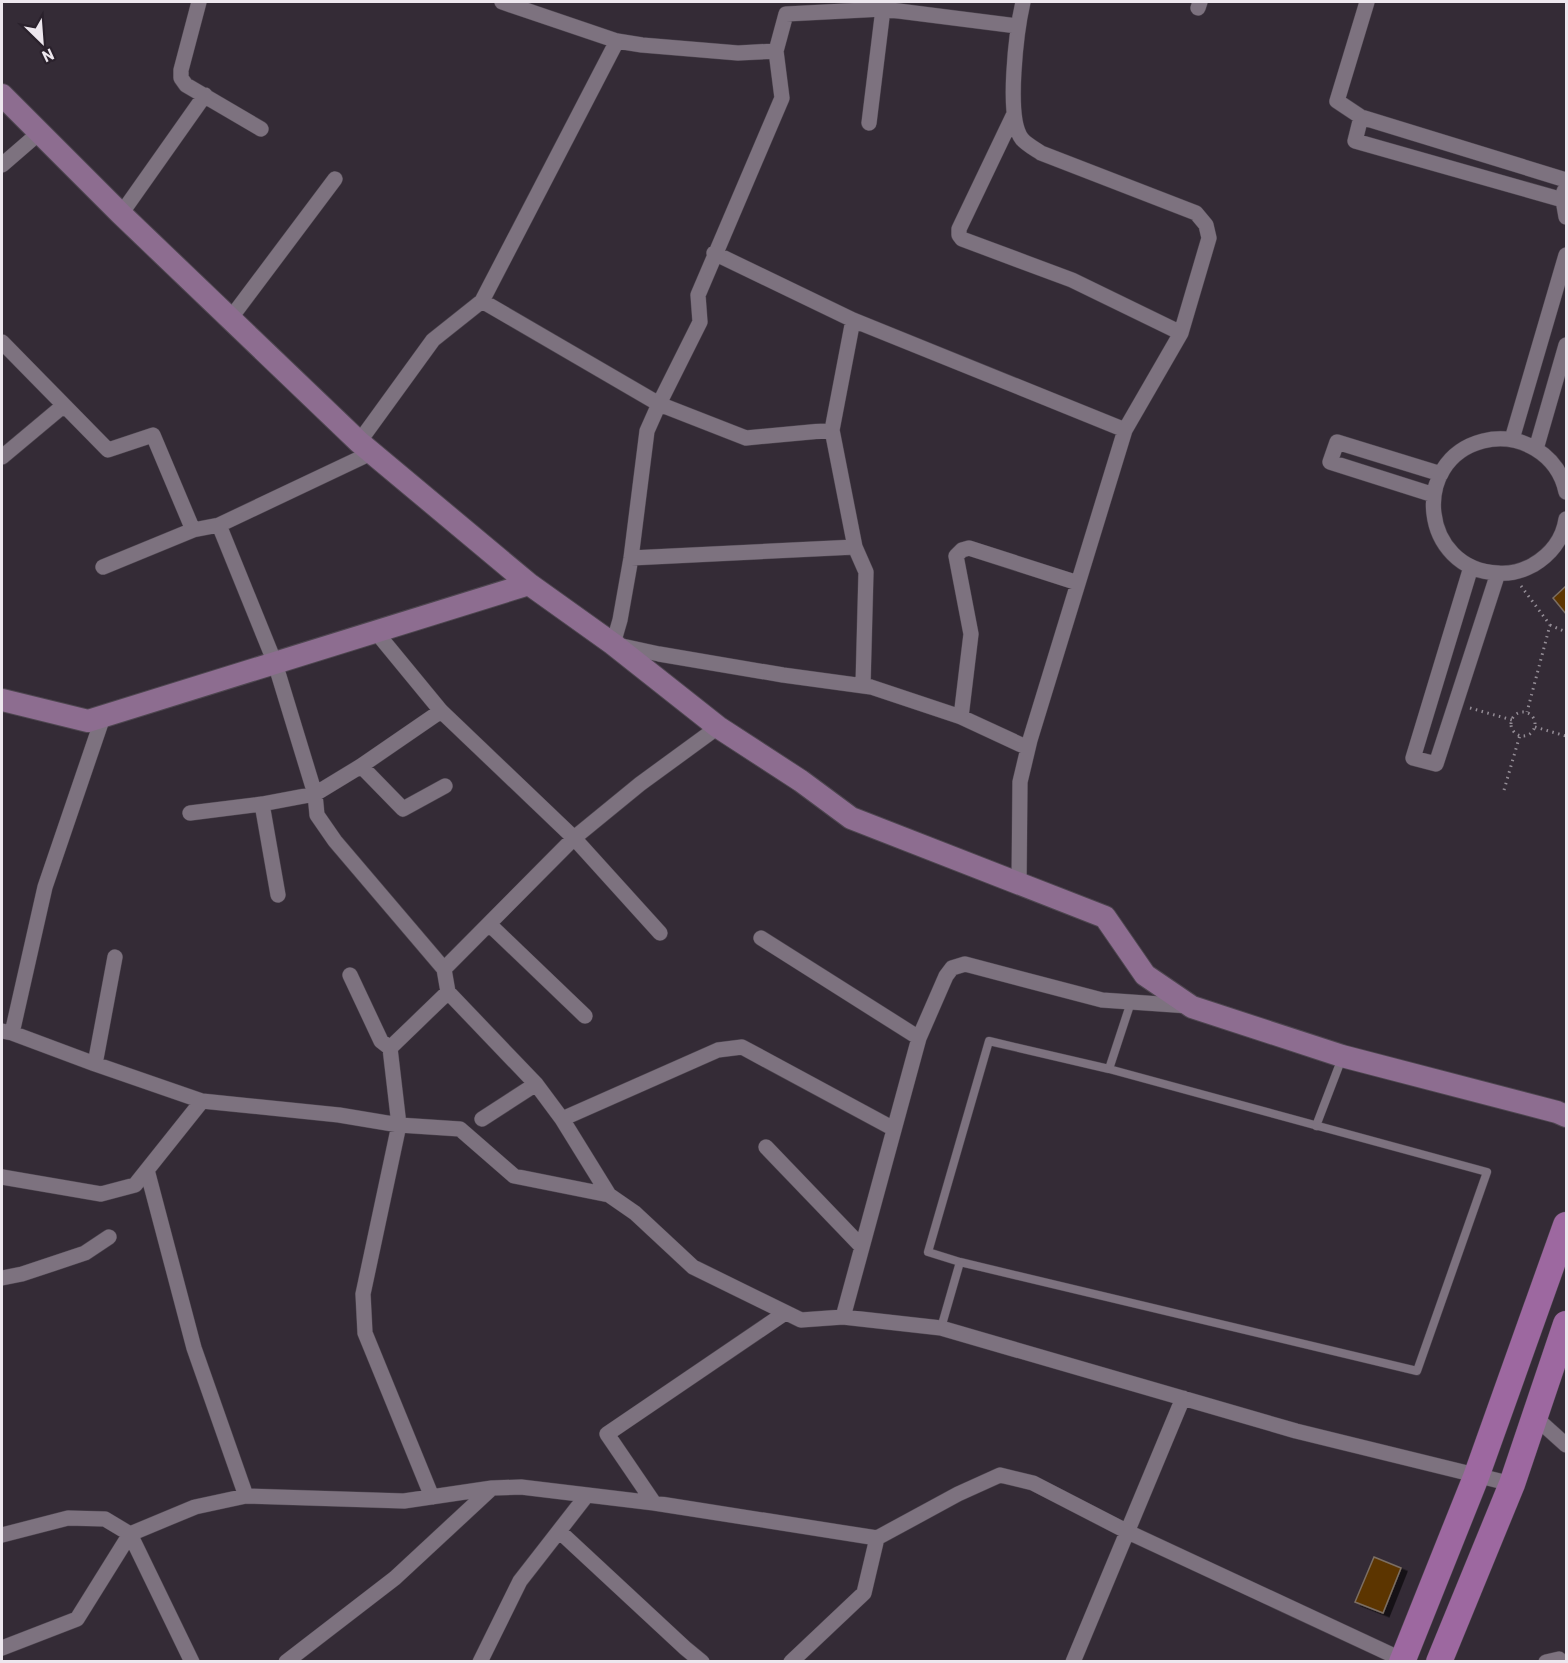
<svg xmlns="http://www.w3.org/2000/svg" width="1568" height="1663" font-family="Barlow,sans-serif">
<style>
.building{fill:#5c3503;stroke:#7b6e62;stroke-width:1.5;filter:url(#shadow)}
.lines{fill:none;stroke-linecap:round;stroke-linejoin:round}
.lane-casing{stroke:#4e4650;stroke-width:9}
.street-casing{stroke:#4e4650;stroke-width:16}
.secondary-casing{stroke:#4e4650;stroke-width:24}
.primary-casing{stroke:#4e4650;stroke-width:27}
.path{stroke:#948d96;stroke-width:3;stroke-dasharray:1.5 4.5;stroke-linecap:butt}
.lane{stroke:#7d727f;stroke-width:8}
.street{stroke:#7d727f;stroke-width:15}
.secondary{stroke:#8d6d90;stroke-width:22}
.primary{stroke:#9d68a0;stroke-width:26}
</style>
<defs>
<filter id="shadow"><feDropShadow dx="6" dy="3.5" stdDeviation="0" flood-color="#0009"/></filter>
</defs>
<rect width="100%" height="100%" fill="#342b36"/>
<path class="building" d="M 1566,586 L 1566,614 L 1553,598 Z
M 1374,1557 L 1401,1568 L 1383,1613 L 1355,1602 Z"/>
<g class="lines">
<g class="lane-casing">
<path id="lane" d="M 989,1041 L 1109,1069 L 1487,1172 L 1417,1371 L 960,1262 L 928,1252 Z
M 1109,1069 L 1131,1002
M 1316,1126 L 1342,1058
M 941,1328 L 960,1262"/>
</g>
<g class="street-casing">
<path id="street" d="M 199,2 L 181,70 L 181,78 L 186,85 L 261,129
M 502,2 L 617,41 L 642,45 L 738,53 L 776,51 L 786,14 L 883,9 L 1017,26
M 1367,2 L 1337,101 L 1361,117 L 1566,180
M 1198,8 L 1200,2
M 776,51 L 782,98 L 698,295 L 700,322 L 659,404 L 647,431 L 631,558 L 620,620 L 613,644 L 659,654 L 783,675 L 871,687 L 961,717 L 1028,748
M 1013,116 L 959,229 L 959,235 L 962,239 L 1072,280 L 1181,333
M 1361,117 L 1355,141 L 1563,200
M 869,123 L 883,9
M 2,165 L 39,133
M 1564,191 L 1563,200 L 1566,217
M 121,214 L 205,95
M 714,253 L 853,320 L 1125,430
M 482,301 L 659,404 L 746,438 L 832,430
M 230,319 L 335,179
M 853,320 L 832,430 L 855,547 L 866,572 L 863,685
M 2,342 L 108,450 L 153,435 L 193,530
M 1512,439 L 1566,255
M 359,442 L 433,340 L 482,301 L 617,41
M 1536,449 L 1566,345
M 2,457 L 63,406
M 1566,492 C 1558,454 1520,432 1483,441 C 1409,460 1421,570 1498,573 C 1510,574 1522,571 1533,565 C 1550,555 1563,539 1566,519
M 1434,495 L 1330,462 L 1337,442 L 1441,474
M 219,525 L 275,663 L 315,794 L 317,815 L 335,841 L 444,969
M 631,558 L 855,547
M 103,567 L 193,530 L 219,525 L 371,453
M 1471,567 L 1413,758 L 1436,764 L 1498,573
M 376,632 L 441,711 L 574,838 L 660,933
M 961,717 L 971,634 L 956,556 L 962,550 L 969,548 L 1078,583
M 361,766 L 403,809 L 445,786
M 262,804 L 278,895
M 190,813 L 262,804 L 315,794 L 361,766 L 441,711
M 1019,884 L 1020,782 L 1030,740 L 1125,430 L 1181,333 L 1209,238 L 1206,225 L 1196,213 L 1041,153 C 1035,149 1026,144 1022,139 C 1005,118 1017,28 1023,2
M 489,924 L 585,1016
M 761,938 L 919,1038
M 350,975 L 381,1041 L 390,1048
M 448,992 L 536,1084 L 562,1119 L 609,1195
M 2,1031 L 12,1033 L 95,1064 L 202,1101 L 339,1115 L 399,1125 L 460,1129 L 514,1176 L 609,1195 L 635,1213 L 693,1267 L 801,1320 L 843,1317 L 941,1328 L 1296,1431 L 1512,1484
M 12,1033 L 45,887 L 103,717
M 95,1064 L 115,957
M 482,1119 L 536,1084
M 562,1119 L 718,1050 L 742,1047 L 894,1129
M 766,1147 L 862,1247
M 147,1170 L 194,1348 L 246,1496
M 2,1177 L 101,1194 L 135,1185 L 202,1101
M 2,1278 L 22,1274 L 85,1253 L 109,1237
M 843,1317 L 919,1038 L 946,976 L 952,968 L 965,964 L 1102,1000 L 1189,1006
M 1536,1418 L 1566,1445
M 432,1497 L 365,1333 L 363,1294 L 399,1125 L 390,1048 L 448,992 L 444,969 L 574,838 L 640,784 L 718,727
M 654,1503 L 607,1434 L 785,1313
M 559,1531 L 685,1648 L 702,1662
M 2,1535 L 68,1518 L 105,1519 L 130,1534 L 192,1662
M 2,1648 L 77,1619 L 130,1534 L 195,1507 L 246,1496 L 404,1501 L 492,1488 L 521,1487 L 654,1503 L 877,1538
M 286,1662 L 395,1578 L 492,1488
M 480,1662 L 520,1581 L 587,1495
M 791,1662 L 864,1593 L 877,1538 L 958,1494 L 1000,1475 L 1033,1483 L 1128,1532 L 1403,1660
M 1073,1662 L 1183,1398
M 1546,1662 L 1559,1659 L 1562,1662"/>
</g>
<g class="secondary-casing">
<path id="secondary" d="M 2,95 L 121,214 L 359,442 L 529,584 L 613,644 L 718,727 L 801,781 L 851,818 L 1105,917 L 1145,975 L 1192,1007 L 1342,1056 L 1557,1112 L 1566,1116
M 2,700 L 88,721 L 529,584"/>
</g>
<g class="primary-casing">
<path id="primary" d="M 1402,1662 L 1476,1477 L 1566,1225
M 1439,1662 L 1512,1484 L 1566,1324"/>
</g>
<path class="path" d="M 1521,586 L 1550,625 L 1527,712
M 1550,625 L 1566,632
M 1470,708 L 1512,720
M1511 724a12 12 0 1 1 24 0a12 12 0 1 1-24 0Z
M 1535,727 L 1566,736
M 1504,790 L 1520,735"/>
<use href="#lane" class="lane"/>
<use href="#street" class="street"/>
<use href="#secondary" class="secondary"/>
<use href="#primary" class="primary"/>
</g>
<rect width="1568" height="1663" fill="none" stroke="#ede7ee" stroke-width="6"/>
<g transform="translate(42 42) rotate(155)" stroke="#2a212c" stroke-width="4.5" paint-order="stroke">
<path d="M0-4.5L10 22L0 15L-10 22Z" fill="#ede7ee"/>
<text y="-9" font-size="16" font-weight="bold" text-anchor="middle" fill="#ede7ee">N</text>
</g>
</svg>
